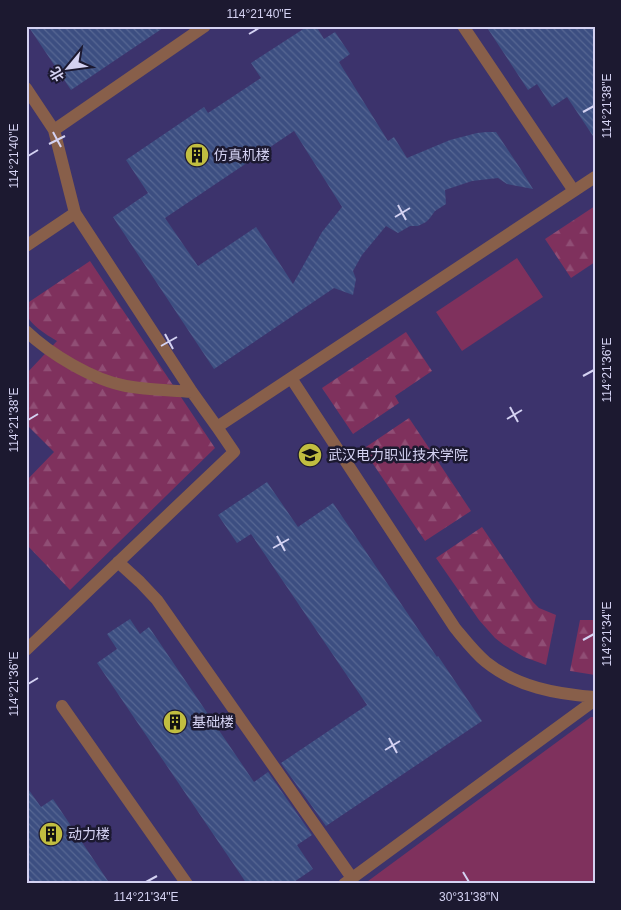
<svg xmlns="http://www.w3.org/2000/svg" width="621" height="910" font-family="Helvetica,'Noto Sans SC',sans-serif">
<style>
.built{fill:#3c336c}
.grass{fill:#7f315d}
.forest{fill:url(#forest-firs)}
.building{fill:url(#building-back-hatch);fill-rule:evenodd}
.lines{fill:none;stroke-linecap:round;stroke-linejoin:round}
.minor{stroke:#885f4a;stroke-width:12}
.ticks{fill:none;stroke:#d4d2f2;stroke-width:2}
.labels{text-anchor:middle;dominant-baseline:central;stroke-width:5;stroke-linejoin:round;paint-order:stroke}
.poi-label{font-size:14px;fill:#d4d2f2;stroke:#1c1930;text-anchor:start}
.neatline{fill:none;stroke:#d4d2f2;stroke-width:2}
.ticks-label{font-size:12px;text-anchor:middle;fill:#d4d2f2}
</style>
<defs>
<pattern id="forest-firs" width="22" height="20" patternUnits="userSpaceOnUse" patternTransform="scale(1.25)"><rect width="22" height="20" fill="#7f315d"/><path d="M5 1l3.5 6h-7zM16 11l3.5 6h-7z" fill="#904e75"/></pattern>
<pattern id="building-back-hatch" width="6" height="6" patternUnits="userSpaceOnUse" patternTransform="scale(1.25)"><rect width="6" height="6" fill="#3c4e81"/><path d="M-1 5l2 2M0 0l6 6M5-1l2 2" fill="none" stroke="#576793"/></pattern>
</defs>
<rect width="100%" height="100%" fill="#342c5e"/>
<path class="built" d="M 26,26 L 595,26 L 595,884 L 26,884 Z"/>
<path class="grass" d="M 517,258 L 543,297 L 462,351 L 436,312 Z
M 591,717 L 595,717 L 595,884 L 364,884 Z"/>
<path class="forest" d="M 595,206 L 595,262 L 571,278 L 545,239 Z
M 90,261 L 215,448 L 70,590 L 26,544 L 26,481 L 54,452 L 26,424 L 26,374 L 57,341 C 47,335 28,324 26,312 C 26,309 26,307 26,304 Z
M 406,332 L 432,371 L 395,396 L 399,403 L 353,434 L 322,388 Z
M 409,418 L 471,511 L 425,541 L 363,449 Z
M 482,527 L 533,602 L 539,608 L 556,615 L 546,665 L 524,657 L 504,645 L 495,638 L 479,620 L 436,558 Z
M 580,620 L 595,620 L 595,675 L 570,671 Z"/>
<path class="building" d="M 28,26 L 166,26 L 71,90 Z
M 308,26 L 316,26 L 324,39 L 335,32 L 350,54 L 339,62 L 388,141 L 394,137 L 407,158 L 450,140 L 477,133 L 487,132 L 496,132 L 520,168 L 533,189 L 507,184 L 498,178 L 472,181 L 445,190 L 446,204 L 435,211 L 430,218 L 426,222 L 418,226 L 410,226 L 398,233 L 386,226 L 362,255 L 353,271 L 356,279 L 353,295 L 334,288 L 214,369 L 113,217 L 148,193 L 126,160 L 204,107 L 208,113 L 261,78 L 251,63 ZM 294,131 L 342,207 L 322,232 L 293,284 L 256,227 L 198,266 L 165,218 Z
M 486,26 L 595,26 L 595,139 L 567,97 L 552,107 L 537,84 L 528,90 Z
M 267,482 L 298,527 L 333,503 L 437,657 L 438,656 L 482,721 L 326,826 L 281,763 L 367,705 L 251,534 L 237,543 L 218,515 Z
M 130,619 L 140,634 L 149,627 L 254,782 L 268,772 L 312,835 L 297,845 L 313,869 L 291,884 L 247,884 L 97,663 L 117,649 L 107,634 Z
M 26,786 L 41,807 L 53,799 L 110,884 L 33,884 L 26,874 Z"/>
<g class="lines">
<path class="minor" d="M 463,26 L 574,191
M 26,88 L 54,130 L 75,213 L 192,392 L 217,427 L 595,177
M 54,130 L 205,26
M 26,246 L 75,213
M 26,331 C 50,354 93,380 126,386 C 148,390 170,390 192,392
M 291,378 L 455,628 C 465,640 474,652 486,662 C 517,687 556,694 595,697
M 118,562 L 140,582 L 157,600 L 352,878
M 26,650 L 234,452 L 217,427
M 62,706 L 187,884
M 344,884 L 595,700"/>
</g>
<path class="ticks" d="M 249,34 L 259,28M 583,112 L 594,106M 53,132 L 61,147M 49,144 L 65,136M 28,156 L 38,150M 398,205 L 406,220M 395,217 L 410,208M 165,334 L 173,349M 161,346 L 177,337M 583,376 L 594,370M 510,407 L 518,422M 507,419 L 522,410M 28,420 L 38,414M 277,536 L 285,551M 273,548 L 289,539M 583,640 L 594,634M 28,684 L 38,678M 389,738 L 397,753M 385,750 L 400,741M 463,872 L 469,882M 146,882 L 157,876"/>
<defs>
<g id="building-disc" transform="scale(1.25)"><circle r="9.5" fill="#c1be40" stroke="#1c1930"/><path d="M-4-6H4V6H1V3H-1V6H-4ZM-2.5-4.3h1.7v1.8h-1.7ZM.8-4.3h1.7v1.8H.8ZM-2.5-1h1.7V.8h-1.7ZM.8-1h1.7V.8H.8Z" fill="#111"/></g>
<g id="university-disc" transform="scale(1.25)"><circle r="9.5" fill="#c1be40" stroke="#1c1930"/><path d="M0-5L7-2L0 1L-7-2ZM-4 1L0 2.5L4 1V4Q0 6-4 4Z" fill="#111"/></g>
</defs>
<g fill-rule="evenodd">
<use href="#building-disc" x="197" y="155"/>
<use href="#university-disc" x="310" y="455"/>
<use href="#building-disc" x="175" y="722"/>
<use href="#building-disc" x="51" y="834"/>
</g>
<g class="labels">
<g class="poi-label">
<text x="214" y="155">仿真机楼</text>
<text x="328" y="455">武汉电力职业技术学院</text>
<text x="192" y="722">基础楼</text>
<text x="68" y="834">动力楼</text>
</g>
</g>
<rect width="621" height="910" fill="none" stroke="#1c1930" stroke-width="55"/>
<g transform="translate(68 68) rotate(241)" stroke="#1c1930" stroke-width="4" paint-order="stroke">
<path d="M0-4L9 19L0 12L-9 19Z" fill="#d4d2f2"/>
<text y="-8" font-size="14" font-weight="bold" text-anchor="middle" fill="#d4d2f2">北</text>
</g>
<rect x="28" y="28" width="566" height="854" class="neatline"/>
<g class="ticks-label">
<text x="259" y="18">114°21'40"E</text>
<text transform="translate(607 106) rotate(-90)" y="4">114°21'38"E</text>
<text transform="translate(14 156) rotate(-90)" y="4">114°21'40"E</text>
<text transform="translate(607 370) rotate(-90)" y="4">114°21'36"E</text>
<text transform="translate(14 420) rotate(-90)" y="4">114°21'38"E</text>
<text transform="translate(607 634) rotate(-90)" y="4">114°21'34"E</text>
<text transform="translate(14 684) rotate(-90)" y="4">114°21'36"E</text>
<text x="146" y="901">114°21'34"E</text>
<text x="469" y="901">30°31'38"N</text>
</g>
</svg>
